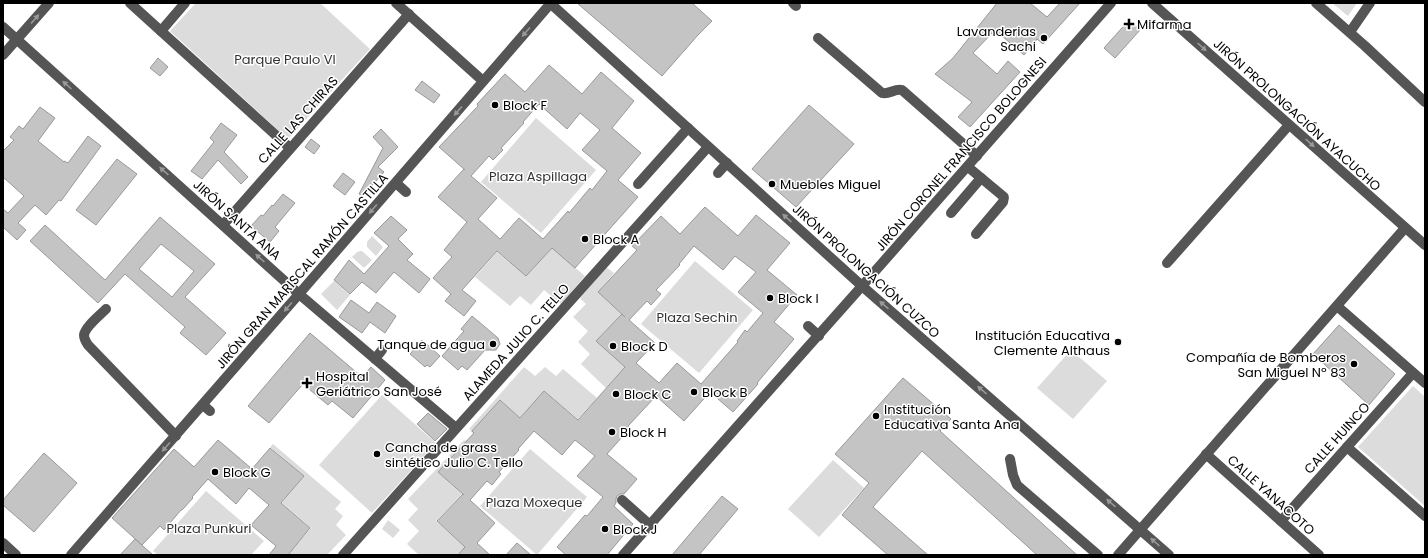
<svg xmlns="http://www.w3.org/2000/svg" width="1428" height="558" viewBox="0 0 1428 558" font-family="Poppins,sans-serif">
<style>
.green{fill:#dcdcdc}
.building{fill:#c4c4c4;stroke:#999;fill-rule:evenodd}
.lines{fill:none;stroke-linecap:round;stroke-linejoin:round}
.minor{stroke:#555;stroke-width:10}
.oneway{fill:#999}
.poi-dot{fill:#000;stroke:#fff;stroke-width:1.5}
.labels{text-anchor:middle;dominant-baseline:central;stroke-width:3;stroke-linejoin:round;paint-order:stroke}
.poi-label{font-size:13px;fill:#000;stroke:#fff;text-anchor:start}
.park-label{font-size:13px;fill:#333;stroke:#fff}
.street-label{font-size:13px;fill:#000;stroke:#fff}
</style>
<rect width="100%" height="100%" fill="#fff"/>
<g class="green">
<polygon points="196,3 320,3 370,49 288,139 170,31"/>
<polygon points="1332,3 1357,3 1348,16"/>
<polygon points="536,118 596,170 541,233 481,182"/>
<polygon points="372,236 383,247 376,256 367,247 367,242"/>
<polygon points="552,248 585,276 561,304 544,290 531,305 520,296 510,306 475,277 497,252 526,276"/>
<polygon points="361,251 362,251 372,260 364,268 352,257 357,252"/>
<polygon points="695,261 753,310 699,373 641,324"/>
<polygon points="606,267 614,273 598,292 622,314 596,341 625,367 606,388 581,364 590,354 578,342 588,331 573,317 586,304 580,298"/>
<polygon points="334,281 350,295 337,310 321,294"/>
<polygon points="1071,350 1107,381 1073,419 1037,388"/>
<polygon points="524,367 535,376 545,367 556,376 563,369 597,398 578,419 544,391 520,418 500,400 472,431 481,439 481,440 470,431 471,430 469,429"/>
<polygon points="1413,386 1425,397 1425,506 1358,447"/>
<polygon points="382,395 436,443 372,513 319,465"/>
<polygon points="464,440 465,441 466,440 470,443 466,442 438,472 462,494 436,521 465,547 458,555 419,555 407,544 419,531 408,520 418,509 408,499"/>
<polygon points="273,444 341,502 335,509 343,516 336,525 346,535 327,555 288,555 311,528 282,503 304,476 270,447"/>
<polygon points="530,449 587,497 537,555 480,506"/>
<polygon points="833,460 864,488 819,537 788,509"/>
<polygon points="206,491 264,541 251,555 158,555 153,551"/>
<polygon points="388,520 400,530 393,538 382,529"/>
</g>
<g class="building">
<polygon points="577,3 692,3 712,21 698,35 662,76"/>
<polygon points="997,3 1030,3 1047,17 1060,3 1080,3 1043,44 1037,39 1024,55 995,30 973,53 997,74 1008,61 1020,72 970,127 958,117 972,102 935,74 953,58"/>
<polygon points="1129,20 1140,30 1115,58 1104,48"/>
<polygon points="158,58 168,67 160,76 150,68"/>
<path d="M 549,65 L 582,94 L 601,72 L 634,101 L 612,128 L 641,153 L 618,180 L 638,197 L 575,268 L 552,248 L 526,276 L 497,251 L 462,290 L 476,301 L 464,316 L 445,301 L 451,294 L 433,278 L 452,257 L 444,250 L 467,222 L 438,197 L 464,169 L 465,170 L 439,147 L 478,106 L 477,104 L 505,74 L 525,92 ZM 539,104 L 567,129 L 580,113 L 600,130 L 582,150 L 607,171 L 592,190 L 590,188 L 569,213 L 568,211 L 543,239 L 519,218 L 500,239 L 478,219 L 497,198 L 471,176 L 489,156 L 493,160 L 503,150 L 501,148 L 524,123 L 523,122 Z"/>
<polygon points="422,81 440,95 434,103 415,90"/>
<polygon points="809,105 854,144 796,207 752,169"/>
<polygon points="40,107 55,118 38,141 64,162 64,161 68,163 88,136 101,146 61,201 59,200 46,215 35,205 18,223 26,230 17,240 3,227 3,209 8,213 24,196 3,177 3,151 14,140 10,137 19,126 23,129"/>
<polygon points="221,123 237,135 224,152 248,177 241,184 218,160 202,179 191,171 214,142 210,138"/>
<polygon points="381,129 398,147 378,167 384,172 363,196 359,194 383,148 373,137"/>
<polygon points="311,139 320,146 314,154 305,147"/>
<polygon points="117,159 137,174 96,225 76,210"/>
<polygon points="343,173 355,182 345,195 333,186"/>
<polygon points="283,194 295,203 275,227 279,231 270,242 251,226 261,215 263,216 272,205 273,206"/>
<path d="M 705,207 L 738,236 L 756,215 L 790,243 L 767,270 L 797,295 L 774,322 L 794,339 L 757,383 L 758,384 L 733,412 L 710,392 L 684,421 L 656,396 L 628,426 L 630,428 L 607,454 L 637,479 L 624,494 L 620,494 L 617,496 L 616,499 L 616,503 L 614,506 L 633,524 L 607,555 L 566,555 L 557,547 L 585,515 L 587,516 L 603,497 L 577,476 L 595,456 L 575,440 L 562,455 L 534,431 L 518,449 L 519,450 L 499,472 L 501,474 L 492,485 L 487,481 L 470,500 L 495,523 L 477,543 L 490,555 L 458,555 L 465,547 L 437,521 L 463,494 L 464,495 L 438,472 L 474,433 L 472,431 L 500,400 L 520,418 L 544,391 L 578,420 L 625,367 L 596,341 L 622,314 L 625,317 L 598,292 L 637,250 L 632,246 L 661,216 L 680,234 ZM 694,246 L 723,270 L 735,256 L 756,272 L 738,292 L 763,313 L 747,332 L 745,330 L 737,341 L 738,342 L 701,384 L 677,363 L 659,383 L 636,363 L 655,343 L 629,320 L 647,301 L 651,305 L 661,294 L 656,290 L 680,265 L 679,264 Z"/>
<polygon points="391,216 407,230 398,239 413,254 407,260 430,279 419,293 394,272 376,293 362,282 350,294 334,280 349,260 364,274 374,263 389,246 374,233"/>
<path d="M 160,217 L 215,264 L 185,297 L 226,333 L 206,355 L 180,333 L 185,327 L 125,274 L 98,303 L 30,241 L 45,225 L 105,280 ZM 161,244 L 194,271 L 172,297 L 139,269 Z"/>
<polygon points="351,300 369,313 377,302 396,316 385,333 370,322 362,333 339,317"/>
<polygon points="472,316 498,338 500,344 496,350 485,350 467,370 462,366 458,370 442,356 464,331 461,329"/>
<polygon points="1339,325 1395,374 1369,405 1313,354"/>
<polygon points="310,333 362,377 371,367 385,380 353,418 332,401 328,405 303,384 269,423 248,406"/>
<polygon points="422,340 440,356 430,367 427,365 425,367 410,354"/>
<polygon points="903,378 951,419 940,431 1077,555 1037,555 922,451 873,507 928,555 888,555 842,515 869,483 835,454"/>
<polygon points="428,413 447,429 435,441 417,424"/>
<polygon points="218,440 252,469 270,448 304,476 281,503 310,528 288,555 269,555 276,546 251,525 269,505 249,488 236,504 208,479 192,497 193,498 182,510 181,510 164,530 160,526 142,545 112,518 174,449 194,467"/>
<polygon points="44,453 77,483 34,532 3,505 3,500"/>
<polygon points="722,496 738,509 699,555 672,555"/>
<polygon points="135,539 153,555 120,555"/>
<polygon points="517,543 531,555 506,555"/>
</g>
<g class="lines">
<g class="minor">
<polyline points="130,3 290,148"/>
<polyline points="396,3 483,81"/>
<polyline points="550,3 862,286 1169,555"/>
<polyline points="793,3 796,6"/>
<polyline points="1152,3 1425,245"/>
<polyline points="1316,3 1365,46 1425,102"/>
<polyline points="3,27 299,294 456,428"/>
<polyline points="161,31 185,3"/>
<polyline points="1350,32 1370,3"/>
<path d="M 818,38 L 882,93 C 889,95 895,88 902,90 L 977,156"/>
<polyline points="3,55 49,3"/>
<polyline points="968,167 1004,197 1003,202 976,234"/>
<polyline points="718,173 727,163"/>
<polyline points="396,183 406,192"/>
<polyline points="638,184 688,128"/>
<polyline points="951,213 981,178"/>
<polyline points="223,225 409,14"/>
<polyline points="1167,263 1289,125"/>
<polyline points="1337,306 1425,383"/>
<path d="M 106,309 C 100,315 85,327 84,335 C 84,339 86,342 88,345 L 176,436"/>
<polyline points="808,326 819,336"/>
<polyline points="375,359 382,350"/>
<polyline points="203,405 210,411"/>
<polyline points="1347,447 1425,516"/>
<polyline points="1206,454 1319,555"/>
<polyline points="1010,459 1013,475 1017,485 1098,555"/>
<polyline points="622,500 650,525"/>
<polyline points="1281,521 1413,373"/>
<polyline points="3,543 16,555"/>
<polyline points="71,555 299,294 551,3"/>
<polyline points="343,555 708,147"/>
<polyline points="623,555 862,286 1111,3"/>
<polyline points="1118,555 1405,228"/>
</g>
</g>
<defs><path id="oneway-solid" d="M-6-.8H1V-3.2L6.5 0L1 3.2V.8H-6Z"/></defs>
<g class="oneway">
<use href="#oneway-solid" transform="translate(35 19) rotate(-49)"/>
<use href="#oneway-solid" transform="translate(526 32) rotate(131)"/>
<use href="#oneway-solid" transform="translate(1202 47) rotate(42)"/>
<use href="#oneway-solid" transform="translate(67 85) rotate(-138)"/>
<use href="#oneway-solid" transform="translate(458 111) rotate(131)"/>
<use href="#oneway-solid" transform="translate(1310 143) rotate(42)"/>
<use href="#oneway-solid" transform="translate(164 171) rotate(-138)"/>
<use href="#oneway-solid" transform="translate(373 209) rotate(131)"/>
<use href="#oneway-solid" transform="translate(787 218) rotate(-138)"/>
<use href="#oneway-solid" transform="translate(260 258) rotate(-138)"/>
<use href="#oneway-solid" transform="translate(884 305) rotate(-139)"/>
<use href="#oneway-solid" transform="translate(288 307) rotate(131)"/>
<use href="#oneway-solid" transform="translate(982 390) rotate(-139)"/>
<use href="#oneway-solid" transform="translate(166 447) rotate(131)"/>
<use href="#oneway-solid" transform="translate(1111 503) rotate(-139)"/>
<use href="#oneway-solid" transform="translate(1155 542) rotate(-138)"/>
</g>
<g class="poi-dot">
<path d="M1127 18h4v4h4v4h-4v4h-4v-4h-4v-4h4z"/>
<circle cx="1044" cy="38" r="4"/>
<circle cx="495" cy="105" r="4"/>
<circle cx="772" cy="184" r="4"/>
<circle cx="585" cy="239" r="4"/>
<circle cx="770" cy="298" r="4"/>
<circle cx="1118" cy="342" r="4"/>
<circle cx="493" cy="344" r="4"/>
<circle cx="613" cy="346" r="4"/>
<circle cx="1354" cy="364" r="4"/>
<path d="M305 377h4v4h4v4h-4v4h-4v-4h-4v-4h4z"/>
<circle cx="694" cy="392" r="4"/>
<circle cx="616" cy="394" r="4"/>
<circle cx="876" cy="416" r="4"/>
<circle cx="612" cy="432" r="4"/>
<circle cx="377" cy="454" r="4"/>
<circle cx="215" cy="472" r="4"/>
<circle cx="605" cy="529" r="4"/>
</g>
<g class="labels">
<g class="poi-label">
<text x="1137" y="24">Mifarma</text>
<text x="1036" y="31" text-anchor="end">Lavanderias<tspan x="1036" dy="15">Sachi</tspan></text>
<text x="503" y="105">Block F</text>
<text x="780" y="184">Muebles Miguel</text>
<text x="593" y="239">Block A</text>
<text x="778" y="298">Block I</text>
<text x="1110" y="335" text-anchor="end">Institución Educativa<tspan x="1110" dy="15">Clemente Althaus</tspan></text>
<text x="485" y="344" text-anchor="end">Tanque de agua</text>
<text x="621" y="346">Block D</text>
<text x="1346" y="357" text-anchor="end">Compañía de Bomberos<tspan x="1346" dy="15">San Miguel Nº 83</tspan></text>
<text x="316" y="376">Hospital<tspan x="316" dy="15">Geriátrico San José</tspan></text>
<text x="702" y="392">Block B</text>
<text x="624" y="394">Block C</text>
<text x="884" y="409">Institución<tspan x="884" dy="15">Educativa Santa Ana</tspan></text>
<text x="620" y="432">Block H</text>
<text x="385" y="447">Cancha de grass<tspan x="385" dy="15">sintético Julio C. Tello</tspan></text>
<text x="223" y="472">Block G</text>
<text x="613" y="529">Block J</text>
</g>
<g class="park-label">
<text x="285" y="59">Parque Paulo Vl</text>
<text x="538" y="176">Plaza Aspillaga</text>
<text x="697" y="317">Plaza Sechin</text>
<text x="534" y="502">Plaza Moxeque</text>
<text x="209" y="528">Plaza Punkuri</text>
</g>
<g class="street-label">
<text transform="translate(1297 115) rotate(42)">JIRÓN PROLONGACIÓN AYACUCHO</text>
<text transform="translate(298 120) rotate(-48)">CALLE LAS CHIRAS</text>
<text transform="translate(961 154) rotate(-49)">JIRÓN CORONEL FRANCISCO BOLOGNESI</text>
<text transform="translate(237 220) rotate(42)">JIRÓN SANTA ANA</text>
<text transform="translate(302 271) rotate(-49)">JIRÓN GRAN MARISCAL RAMÓN CASTILLA</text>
<text transform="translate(866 271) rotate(42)">JIRÓN PROLONGACIÓN CUZCO</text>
<text transform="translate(516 342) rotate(-48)">ALAMEDA JULIO C. TELLO</text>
<text transform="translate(1337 438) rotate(-48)">CALLE HUINCO</text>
<text transform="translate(1271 495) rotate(42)">CALLE YANACOTO</text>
</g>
</g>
<rect width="1428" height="558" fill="none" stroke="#000000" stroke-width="8"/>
</svg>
